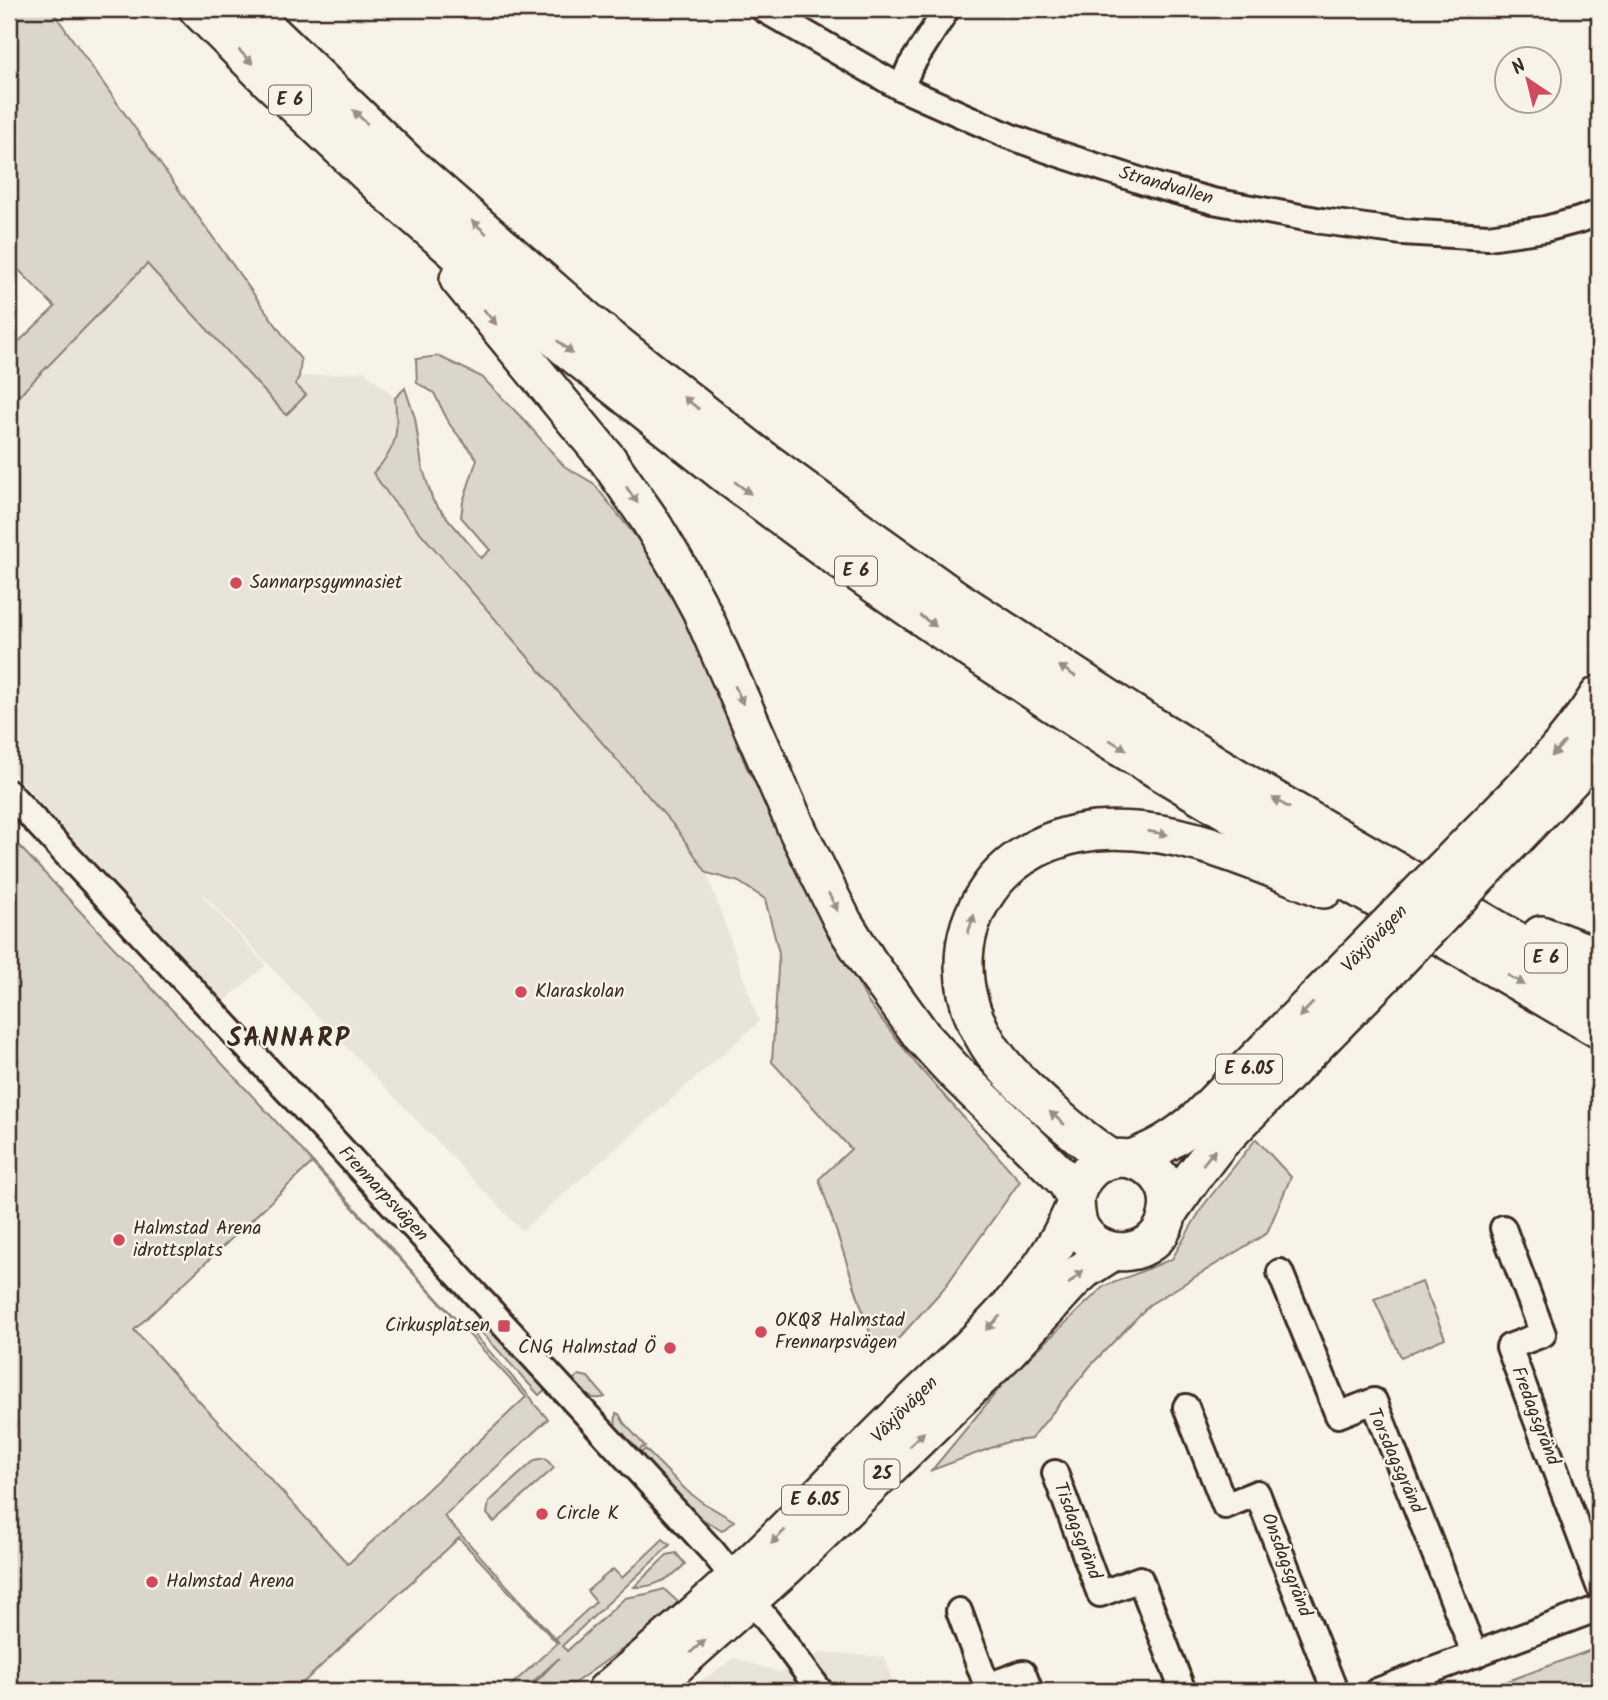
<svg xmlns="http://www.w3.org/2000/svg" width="1608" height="1700" viewBox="0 0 1608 1700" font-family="Kalam,sans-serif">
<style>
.built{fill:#e9e4d9}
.green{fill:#dbd6cb;stroke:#8b8074;stroke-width:2;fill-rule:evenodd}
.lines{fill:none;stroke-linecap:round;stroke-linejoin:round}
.minor-casing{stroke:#3b2a1e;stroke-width:30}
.highway-casing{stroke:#3b2a1e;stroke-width:42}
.minor{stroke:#f7f3e8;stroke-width:24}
.highway{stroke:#f7f3e8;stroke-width:37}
.highway-bridge-casing{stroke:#3b2a1e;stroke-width:42;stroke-linecap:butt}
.highway-bridge{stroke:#f7f3e8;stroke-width:37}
.oneway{fill:#998e83}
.poi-dot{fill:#d1495b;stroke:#f7f3e8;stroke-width:2.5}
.labels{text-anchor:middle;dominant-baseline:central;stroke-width:5;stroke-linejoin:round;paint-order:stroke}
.shield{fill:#f7f3e8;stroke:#73665b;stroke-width:2}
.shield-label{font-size:18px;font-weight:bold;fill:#3b2a1e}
.street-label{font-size:19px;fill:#3b2a1e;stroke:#f7f3e8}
.poi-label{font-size:19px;fill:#3b2a1e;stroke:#f7f3e8;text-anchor:start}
.district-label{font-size:26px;font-weight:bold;letter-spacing:2px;fill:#3b2a1e;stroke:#f7f3e8}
</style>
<rect width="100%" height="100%" fill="#f7f3e8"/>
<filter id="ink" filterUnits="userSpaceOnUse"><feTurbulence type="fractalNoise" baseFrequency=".0143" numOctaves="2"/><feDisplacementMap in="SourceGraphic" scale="14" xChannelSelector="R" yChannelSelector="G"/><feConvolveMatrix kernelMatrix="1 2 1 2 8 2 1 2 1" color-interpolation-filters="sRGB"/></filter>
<g filter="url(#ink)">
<g class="built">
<polygon points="147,264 286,414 299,377 365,371 395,398 398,429 388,458 374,474 393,501 676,828 707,873 759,1022 522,1231 265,961 204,895 203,897 266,965 222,1004 9,768 9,406"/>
<polygon points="824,1652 885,1657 895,1691 686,1691 734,1658 779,1672"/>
</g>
<g class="green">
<polygon points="9,9 51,9 156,158 301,360 299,377 295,384 306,395 286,415 147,264 9,406 9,351 55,307 9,260"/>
<path d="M 438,356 L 482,377 L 524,420 L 564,466 L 593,483 L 643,546 L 693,634 L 746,766 L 783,833 L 822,914 L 868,1002 L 918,1066 L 1020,1181 L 945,1287 L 898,1339 L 874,1345 L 819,1179 L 851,1149 L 772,1062 L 779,953 L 765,899 L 739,882 L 707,873 L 676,828 L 393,501 L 373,473 C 399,447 398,433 395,398 L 405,388 L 415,418 L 422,466 L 433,501 L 481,558 L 490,550 L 461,517 L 463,502 L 477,459 L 450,425 L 434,393 L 417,383 L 416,359 Z"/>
<path d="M 9,835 L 270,1115 L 462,1326 L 465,1324 L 532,1399 L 535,1405 L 547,1418 L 548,1419 L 444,1516 L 559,1643 L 556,1638 L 596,1602 L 587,1591 L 613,1569 L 622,1578 L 663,1539 L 670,1545 L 562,1646 L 567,1651 L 625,1598 L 647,1594 L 664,1589 L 678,1602 L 644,1634 L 573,1684 L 567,1683 L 557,1691 L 534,1691 L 529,1689 L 559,1658 L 523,1691 L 505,1691 L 557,1643 L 459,1538 L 294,1691 L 9,1691 ZM 312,1163 L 526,1397 L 348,1564 L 134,1330 Z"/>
<polygon points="1256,1139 1291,1177 1267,1233 1149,1305 1091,1365 1031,1439 1007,1442 932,1470 1008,1378 1103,1287 1172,1259 1203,1206"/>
<polygon points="1422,1282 1445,1338 1401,1357 1374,1299"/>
<polygon points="473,1320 477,1320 487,1324 547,1388 539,1395 473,1323"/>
<path d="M 579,1375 L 588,1377 L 605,1397 C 590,1402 581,1392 570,1382 Z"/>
<polygon points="616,1413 619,1414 624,1423 645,1446 635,1452 615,1431"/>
<polygon points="645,1449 687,1491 702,1502 734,1521 722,1531 693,1513 650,1469 652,1466 641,1453"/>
<polygon points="545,1458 554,1468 494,1522 487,1514 489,1502 535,1460"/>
<path d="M 676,1553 L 685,1564 C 672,1578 653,1588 634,1587 L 667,1555 Z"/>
<polygon points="1599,1647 1599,1691 1481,1691"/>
</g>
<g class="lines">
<defs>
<g id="minor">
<polyline points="763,9 901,88 1009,136 1056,153 1157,186 1213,201 1322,221 1402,232 1488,237 1545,229 1579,220 1599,213"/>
<polyline points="901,88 910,67 947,9"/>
<polyline points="9,793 326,1132 713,1552 775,1630 820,1691"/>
<polyline points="1503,1228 1543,1334 1509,1347 1599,1586"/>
<polyline points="1280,1272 1338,1415 1374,1401 1475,1655"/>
<polyline points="1186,1407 1225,1506 1257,1493 1335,1691"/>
<polyline points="1055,1473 1100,1594 1140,1579 1183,1691"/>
<polyline points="959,1611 987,1686 1023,1673 1030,1691"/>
<polyline points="1377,1691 1599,1608"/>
</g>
<g id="highway">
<polyline points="198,9 267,78 384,189 569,350 734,481 843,562 934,625 1110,741 1237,817 1599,1029"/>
<polyline points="247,9 409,165 591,324 754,453 863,533 954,598 1131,713 1257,790 1599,989"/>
<path d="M 459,279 L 608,460 L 649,519 L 679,569 L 701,610 L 798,831 L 843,922 L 868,962 L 922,1036 L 955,1072 L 1066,1181 C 1069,1187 1074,1193 1075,1200 C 1076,1211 1075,1221 1082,1231 C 1103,1263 1155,1257 1166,1220 C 1185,1160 1094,1129 1075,1197"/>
<path d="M 1472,840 C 1517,794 1565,749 1599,695"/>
<polyline points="1497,857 1599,750"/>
<polyline points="1541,935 1599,957"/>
<path d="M 1112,1159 C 1089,1145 1069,1128 1049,1110 C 1027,1090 1004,1070 988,1044 C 958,996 954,938 988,890 C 1012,855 1054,835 1096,831 C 1176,824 1251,860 1324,889"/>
<path d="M 1131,1159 C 1158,1149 1176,1138 1198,1119 L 1353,961"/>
<polyline points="1168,1212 1195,1174 1219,1143 1383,976"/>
<path d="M 606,1691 C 661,1644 717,1597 769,1546 C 812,1504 853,1460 896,1418 C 947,1367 1011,1316 1049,1255 C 1059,1240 1067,1224 1074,1208"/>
<polyline points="647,1691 787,1566 1003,1356 1072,1281 1084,1270 1112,1252"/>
</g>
</defs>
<use href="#minor" class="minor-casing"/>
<use href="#highway" class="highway-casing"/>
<use href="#minor" class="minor"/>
<use href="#highway" class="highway"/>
<defs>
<g id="highway-bridge">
<polyline points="1353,961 1472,840"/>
<polyline points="1383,976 1497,857"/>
</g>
</defs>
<use href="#highway-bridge" class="highway-bridge-casing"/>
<use href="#highway-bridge" class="highway-bridge"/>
</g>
<defs><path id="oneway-solid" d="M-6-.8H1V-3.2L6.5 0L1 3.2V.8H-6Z" transform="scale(1.75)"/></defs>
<g class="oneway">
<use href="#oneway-solid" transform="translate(246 57) rotate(45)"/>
<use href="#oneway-solid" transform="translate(360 117) rotate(-136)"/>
<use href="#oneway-solid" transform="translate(479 227) rotate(-138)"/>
<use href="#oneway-solid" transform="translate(490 317) rotate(50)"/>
<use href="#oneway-solid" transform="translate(565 347) rotate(40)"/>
<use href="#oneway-solid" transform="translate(691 403) rotate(-142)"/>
<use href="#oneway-solid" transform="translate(743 488) rotate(37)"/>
<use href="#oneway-solid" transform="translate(632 495) rotate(55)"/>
<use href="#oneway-solid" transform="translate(928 621) rotate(34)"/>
<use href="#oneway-solid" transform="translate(1067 671) rotate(-147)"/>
<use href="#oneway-solid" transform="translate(739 695) rotate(66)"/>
<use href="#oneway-solid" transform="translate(1118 745) rotate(31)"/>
<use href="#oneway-solid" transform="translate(1558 749) rotate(132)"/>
<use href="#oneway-solid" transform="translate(1281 803) rotate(-150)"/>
<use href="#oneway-solid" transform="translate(1158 833) rotate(10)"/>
<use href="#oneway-solid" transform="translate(833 902) rotate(63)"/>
<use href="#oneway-solid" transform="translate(971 924) rotate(-71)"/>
<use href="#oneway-solid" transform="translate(1516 980) rotate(31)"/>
<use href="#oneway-solid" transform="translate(1306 1010) rotate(134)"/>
<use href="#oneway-solid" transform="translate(1057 1118) rotate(-139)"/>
<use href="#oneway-solid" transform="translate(1209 1157) rotate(-51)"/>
<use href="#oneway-solid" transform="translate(1076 1277) rotate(-43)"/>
<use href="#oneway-solid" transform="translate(993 1323) rotate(135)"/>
<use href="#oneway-solid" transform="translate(917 1439) rotate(-44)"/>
<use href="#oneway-solid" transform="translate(778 1537) rotate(135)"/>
<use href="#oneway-solid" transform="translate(698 1646) rotate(-42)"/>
</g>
</g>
<g class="poi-dot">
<circle cx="236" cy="583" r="7"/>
<circle cx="521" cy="992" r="7"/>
<circle cx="119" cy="1240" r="7"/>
<rect x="497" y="1319" width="14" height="14" rx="3.5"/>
<circle cx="761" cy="1332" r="7"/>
<circle cx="670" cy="1348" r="7"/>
<circle cx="542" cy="1514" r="7"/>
<circle cx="152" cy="1582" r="7"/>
</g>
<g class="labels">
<g class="shield">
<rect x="269" y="85.5" width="42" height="29" rx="5"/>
<rect x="835" y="556.5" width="42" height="29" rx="5"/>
<rect x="1525" y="943.5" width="42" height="29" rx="5"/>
<rect x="1216" y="1054.5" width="66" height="29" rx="5"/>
<rect x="864.5" y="1459.5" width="35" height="29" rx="5"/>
<rect x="782" y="1485.5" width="66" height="29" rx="5"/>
</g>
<g class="shield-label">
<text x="290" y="100">E 6</text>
<text x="856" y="571">E 6</text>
<text x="1546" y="958">E 6</text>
<text x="1249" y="1069">E 6.05</text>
<text x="882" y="1474">25</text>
<text x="815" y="1500">E 6.05</text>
</g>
<g class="street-label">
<text transform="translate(1166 186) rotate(16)">Strandvallen</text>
<text transform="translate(1375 939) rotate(-46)">Växjövägen</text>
<text transform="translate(383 1194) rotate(47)">Frennarpsvägen</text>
<text transform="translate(905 1410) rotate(-45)">Växjövägen</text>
<text transform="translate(1535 1416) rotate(69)">Fredagsgränd</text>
<text transform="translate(1395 1461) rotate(66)">Torsdagsgränd</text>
<text transform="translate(1077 1531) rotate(69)">Tisdagsgränd</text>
<text transform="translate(1286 1565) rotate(69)">Onsdagsgränd</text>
</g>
<g class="poi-label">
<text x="250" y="583">Sannarpsgymnasiet</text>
<text x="535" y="992">Klaraskolan</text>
<text x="133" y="1229">Halmstad Arena<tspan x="133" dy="22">idrottsplats</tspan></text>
<text x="775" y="1321">OKQ8 Halmstad<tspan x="775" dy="22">Frennarpsvägen</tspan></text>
<text x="490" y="1326" text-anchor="end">Cirkusplatsen</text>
<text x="656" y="1348" text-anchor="end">CNG Halmstad Ö</text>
<text x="556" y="1514">Circle K</text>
<text x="166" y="1582">Halmstad Arena</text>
</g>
<g class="district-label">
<text x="289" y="1039">SANNARP</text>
</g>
</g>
<rect width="1608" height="1700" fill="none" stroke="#f7f3e8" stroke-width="35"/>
<rect x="18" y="18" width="1573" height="1665" fill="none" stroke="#3b2a1e" stroke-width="2.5" filter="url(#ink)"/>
<g transform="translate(1528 80) rotate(325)"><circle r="33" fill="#f7f3e8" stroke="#aca397" stroke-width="2"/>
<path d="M0-5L12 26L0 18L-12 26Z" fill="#d1495b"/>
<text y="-10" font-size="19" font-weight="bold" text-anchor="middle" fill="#3b2a1e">N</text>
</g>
</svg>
